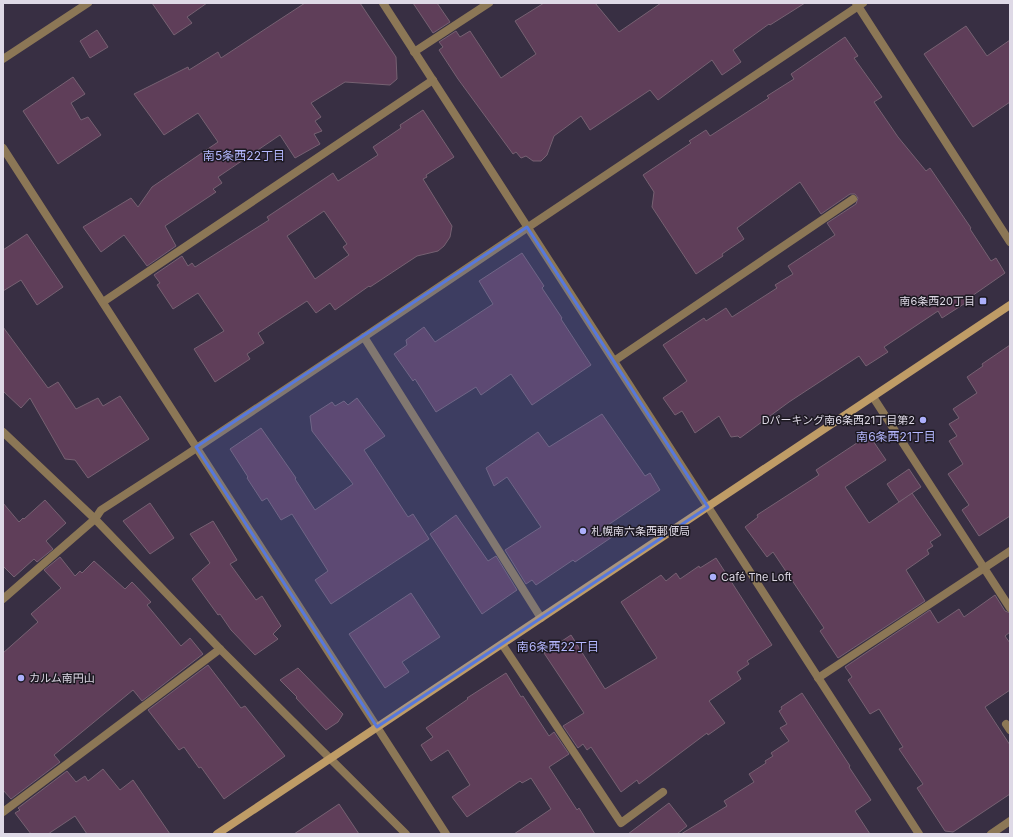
<svg xmlns="http://www.w3.org/2000/svg" width="1013" height="837" viewBox="0 0 1013 837" font-family="Inter,'Noto Sans JP',sans-serif">
<style>
.building{fill:#5f3e59;stroke:#766172;fill-rule:evenodd}
.lines{fill:none;stroke-linecap:round;stroke-linejoin:round}
.lane{stroke:#8c7756;stroke-width:8}
.street{stroke:#8c7756;stroke-width:8}
.secondary{stroke:#bf9c66;stroke-width:8}
.marked{fill:#5778dc;fill-opacity:0.2;stroke:#5778dc;stroke-width:3;stroke-linejoin:round}
.poi-dot{fill:#acaffb;stroke:#1d1922;stroke-width:1.5}
.labels{text-anchor:middle;dominant-baseline:central;stroke-width:3;stroke-linejoin:round;paint-order:stroke}
.poi-label{font-size:11px;fill:#ded9e6;stroke:#1d1922;text-anchor:start}
.neighbourhood-label{font-size:12px;fill:#b4b7fe;stroke:#1d1922}
</style>
<rect width="100%" height="100%" fill="#382f43"/>
<g class="building">
<polygon points="152,3 207,3 187,17 192,23 174,35"/>
<polygon points="305,3 360,3 396,57 397,79 390,85 345,82 311,103 321,117 315,121 322,131 314,134 320,144 295,158 280,135 218,177 222,183 213,189 216,192 165,226 176,246 147,266 124,235 101,252 83,227 131,198 138,207 152,187 218,142 198,113 164,135 134,94 188,67 189,70 218,52 221,58"/>
<polygon points="413,3 437,3 450,22 433,33"/>
<polygon points="544,3 595,3 619,32 661,3 805,3 770,25 769,24 733,50 741,62 722,75 712,60 658,100 650,90 590,130 581,116 554,136 547,155 541,161 533,161 526,156 521,158 516,152 513,154 458,79 439,50 443,47 439,42 456,31 460,37 470,31 501,78 536,54 515,21"/>
<polygon points="966,26 987,56 1010,40 1010,102 973,127 924,54"/>
<polygon points="97,30 108,47 90,58 80,41"/>
<polygon points="845,37 858,56 854,58 882,97 874,102 898,137 926,171 930,168 971,228 970,229 991,261 996,258 1005,273 969,298 970,300 942,318 938,311 884,347 888,352 866,366 859,356 789,402 740,438 738,436 731,437 719,416 695,433 682,411 675,415 663,398 687,381 663,345 704,318 706,321 726,308 732,317 777,288 775,285 793,274 788,266 835,235 827,223 856,204 858,198 855,194 850,194 821,214 800,182 737,228 744,239 722,254 723,256 696,274 652,207 654,192 643,175 691,143 689,141 706,130 710,136 769,98 767,96 794,79 791,74"/>
<polygon points="73,77 85,94 71,103 81,120 88,117 101,135 58,164 23,111"/>
<path d="M 423,110 L 454,157 L 426,175 L 427,177 L 423,179 L 452,226 L 450,237 L 444,246 L 438,251 L 417,256 L 370,287 L 369,286 L 335,310 L 330,303 L 316,313 L 307,301 L 258,333 L 264,343 L 247,354 L 250,359 L 215,382 L 194,349 L 224,331 L 198,293 L 173,309 L 157,285 L 160,283 L 154,275 L 182,256 L 188,266 L 192,263 L 195,267 L 269,220 L 267,217 L 333,173 L 338,181 L 378,155 L 373,147 L 401,128 L 400,125 ZM 324,211 L 347,244 L 343,247 L 349,255 L 315,279 L 287,236 Z"/>
<polygon points="27,234 63,287 37,305 21,280 3,291 3,250"/>
<polygon points="522,253 544,286 542,288 562,318 561,319 591,365 532,405 511,374 481,395 476,387 436,412 415,379 413,381 394,354 407,345 406,340 424,327 435,342 493,304 479,281"/>
<polygon points="3,327 48,388 58,382 76,409 98,398 103,406 120,396 149,439 88,478 75,460 65,459 30,398 21,408 3,391"/>
<polygon points="1010,345 1010,516 979,536 962,510 969,505 948,474 963,464 949,441 957,436 949,424 959,418 953,409 977,393 967,377 983,366 982,364"/>
<polygon points="357,398 385,436 364,450 408,517 413,514 429,539 331,604 315,580 328,571 292,514 281,520 267,498 262,501 247,478 248,477 230,449 261,428 296,478 295,479 315,510 353,484 312,431 310,416 332,402 335,406 344,401 348,405"/>
<polygon points="602,414 645,476 650,473 660,490 605,527 612,537 575,562 573,560 536,585 532,580 526,584 505,550 541,527 507,477 494,486 486,468 538,432 549,447"/>
<polygon points="869,435 886,460 845,487 869,523 912,493 941,535 930,542 933,546 927,550 929,554 906,570 925,601 838,658 820,631 824,628 773,552 767,557 745,527 758,517 757,515 819,475 816,470"/>
<polygon points="909,469 921,487 899,502 887,484"/>
<polygon points="45,500 66,523 46,541 53,549 37,562 34,559 14,577 3,566 3,503 19,522 23,518 24,519"/>
<polygon points="150,503 174,538 150,554 123,521"/>
<polygon points="456,515 488,561 496,556 517,590 482,614 430,534"/>
<polygon points="213,521 237,560 230,564 256,600 262,596 281,626 273,634 278,639 255,655 231,630 220,614 218,615 192,579 210,563 190,534"/>
<polygon points="60,557 75,576 80,571 82,573 94,561 125,589 132,582 151,602 147,605 181,646 190,638 203,654 142,701 133,690 54,755 60,762 11,799 3,790 3,653 38,622 31,614 61,588 44,570"/>
<polygon points="716,558 772,645 747,661 749,664 737,672 741,679 709,701 725,723 708,735 707,733 639,784 637,780 621,792 591,747 587,750 583,744 578,748 563,726 584,713 544,653 571,635 605,689 657,658 621,602 661,575 666,581 676,573 680,579 699,566 700,568"/>
<polygon points="411,593 440,637 402,662 409,672 385,688 349,634"/>
<polygon points="995,595 1005,611 1010,613 1010,632 1005,636 1010,643 1010,690 985,707 1010,745 1010,794 953,832 945,831 917,788 923,784 899,749 903,747 879,709 870,714 848,680 852,677 845,667 930,610 938,623 959,609 964,617"/>
<polygon points="208,665 241,708 245,706 285,756 224,799 201,767 199,768 184,747 179,750 148,710"/>
<polygon points="298,668 343,714 338,722 326,730 296,698 297,697 280,680"/>
<polygon points="506,673 521,697 523,696 549,736 554,732 569,754 549,767 577,810 579,808 595,834 514,834 551,809 531,778 522,783 520,781 467,817 452,797 470,785 448,750 431,761 421,745 433,737 426,728 468,699 467,698"/>
<polygon points="802,693 850,766 849,767 871,800 855,811 870,834 681,834 727,806 724,801 754,782 749,774 766,763 765,761 773,756 771,753 789,741 780,728 787,724 779,711 782,709 781,707"/>
<polygon points="103,769 120,790 133,780 170,834 87,834 75,816 48,834 31,834 15,813 20,810 18,808 67,771 76,782 85,776 88,781"/>
<polygon points="669,803 687,826 677,834 628,834"/>
<polygon points="339,804 359,834 294,834"/>
</g>
<g class="lines">
<polyline class="lane" points="1006,724 1010,730"/>
<g class="street">
<polyline points="383,3 919,834"/>
<polyline points="856,3 1010,242"/>
<polyline points="414,52 489,3"/>
<polyline points="3,59 88,3"/>
<polyline points="3,148 446,834"/>
<polyline points="103,302 433,80"/>
<polyline points="364,337 541,618"/>
<polyline points="614,361 853,199"/>
<polyline points="873,397 1010,608"/>
<polyline points="3,432 95,519 220,649 406,834"/>
<polyline points="3,599 95,519 101,510 183,457 364,337 863,3"/>
<polyline points="502,644 621,823 663,792"/>
<polyline points="818,678 1010,551"/>
<polyline points="3,812 220,649"/>
<polyline points="991,834 1010,821"/>
</g>
<polyline class="secondary" points="217,834 1010,305"/>
</g>
<path class="marked" d="M 527,227 L 708,507 L 377,727 L 196,447 Z"/>
<g class="poi-dot">
<rect x="979" y="297" width="8" height="8" rx="2"/>
<circle cx="923" cy="420" r="4"/>
<circle cx="583" cy="531" r="4"/>
<circle cx="713" cy="577" r="4"/>
<circle cx="21" cy="678" r="4"/>
</g>
<g class="labels">
<g class="poi-label">
<text x="975" y="301" text-anchor="end">南6条西20丁目</text>
<text x="915" y="420" text-anchor="end">Dパーキング南6条西21丁目第2</text>
<text x="591" y="531">札幌南六条西郵便局</text>
<text x="721" y="577">Café The Loft</text>
<text x="29" y="678">カルム南円山</text>
</g>
<g class="neighbourhood-label">
<text x="244" y="155">南5条西22丁目</text>
<text x="896" y="436">南6条西21丁目</text>
<text x="558" y="646">南6条西22丁目</text>
</g>
</g>
<rect width="1013" height="837" fill="none" stroke="#ded9e6" stroke-width="8"/>
</svg>
